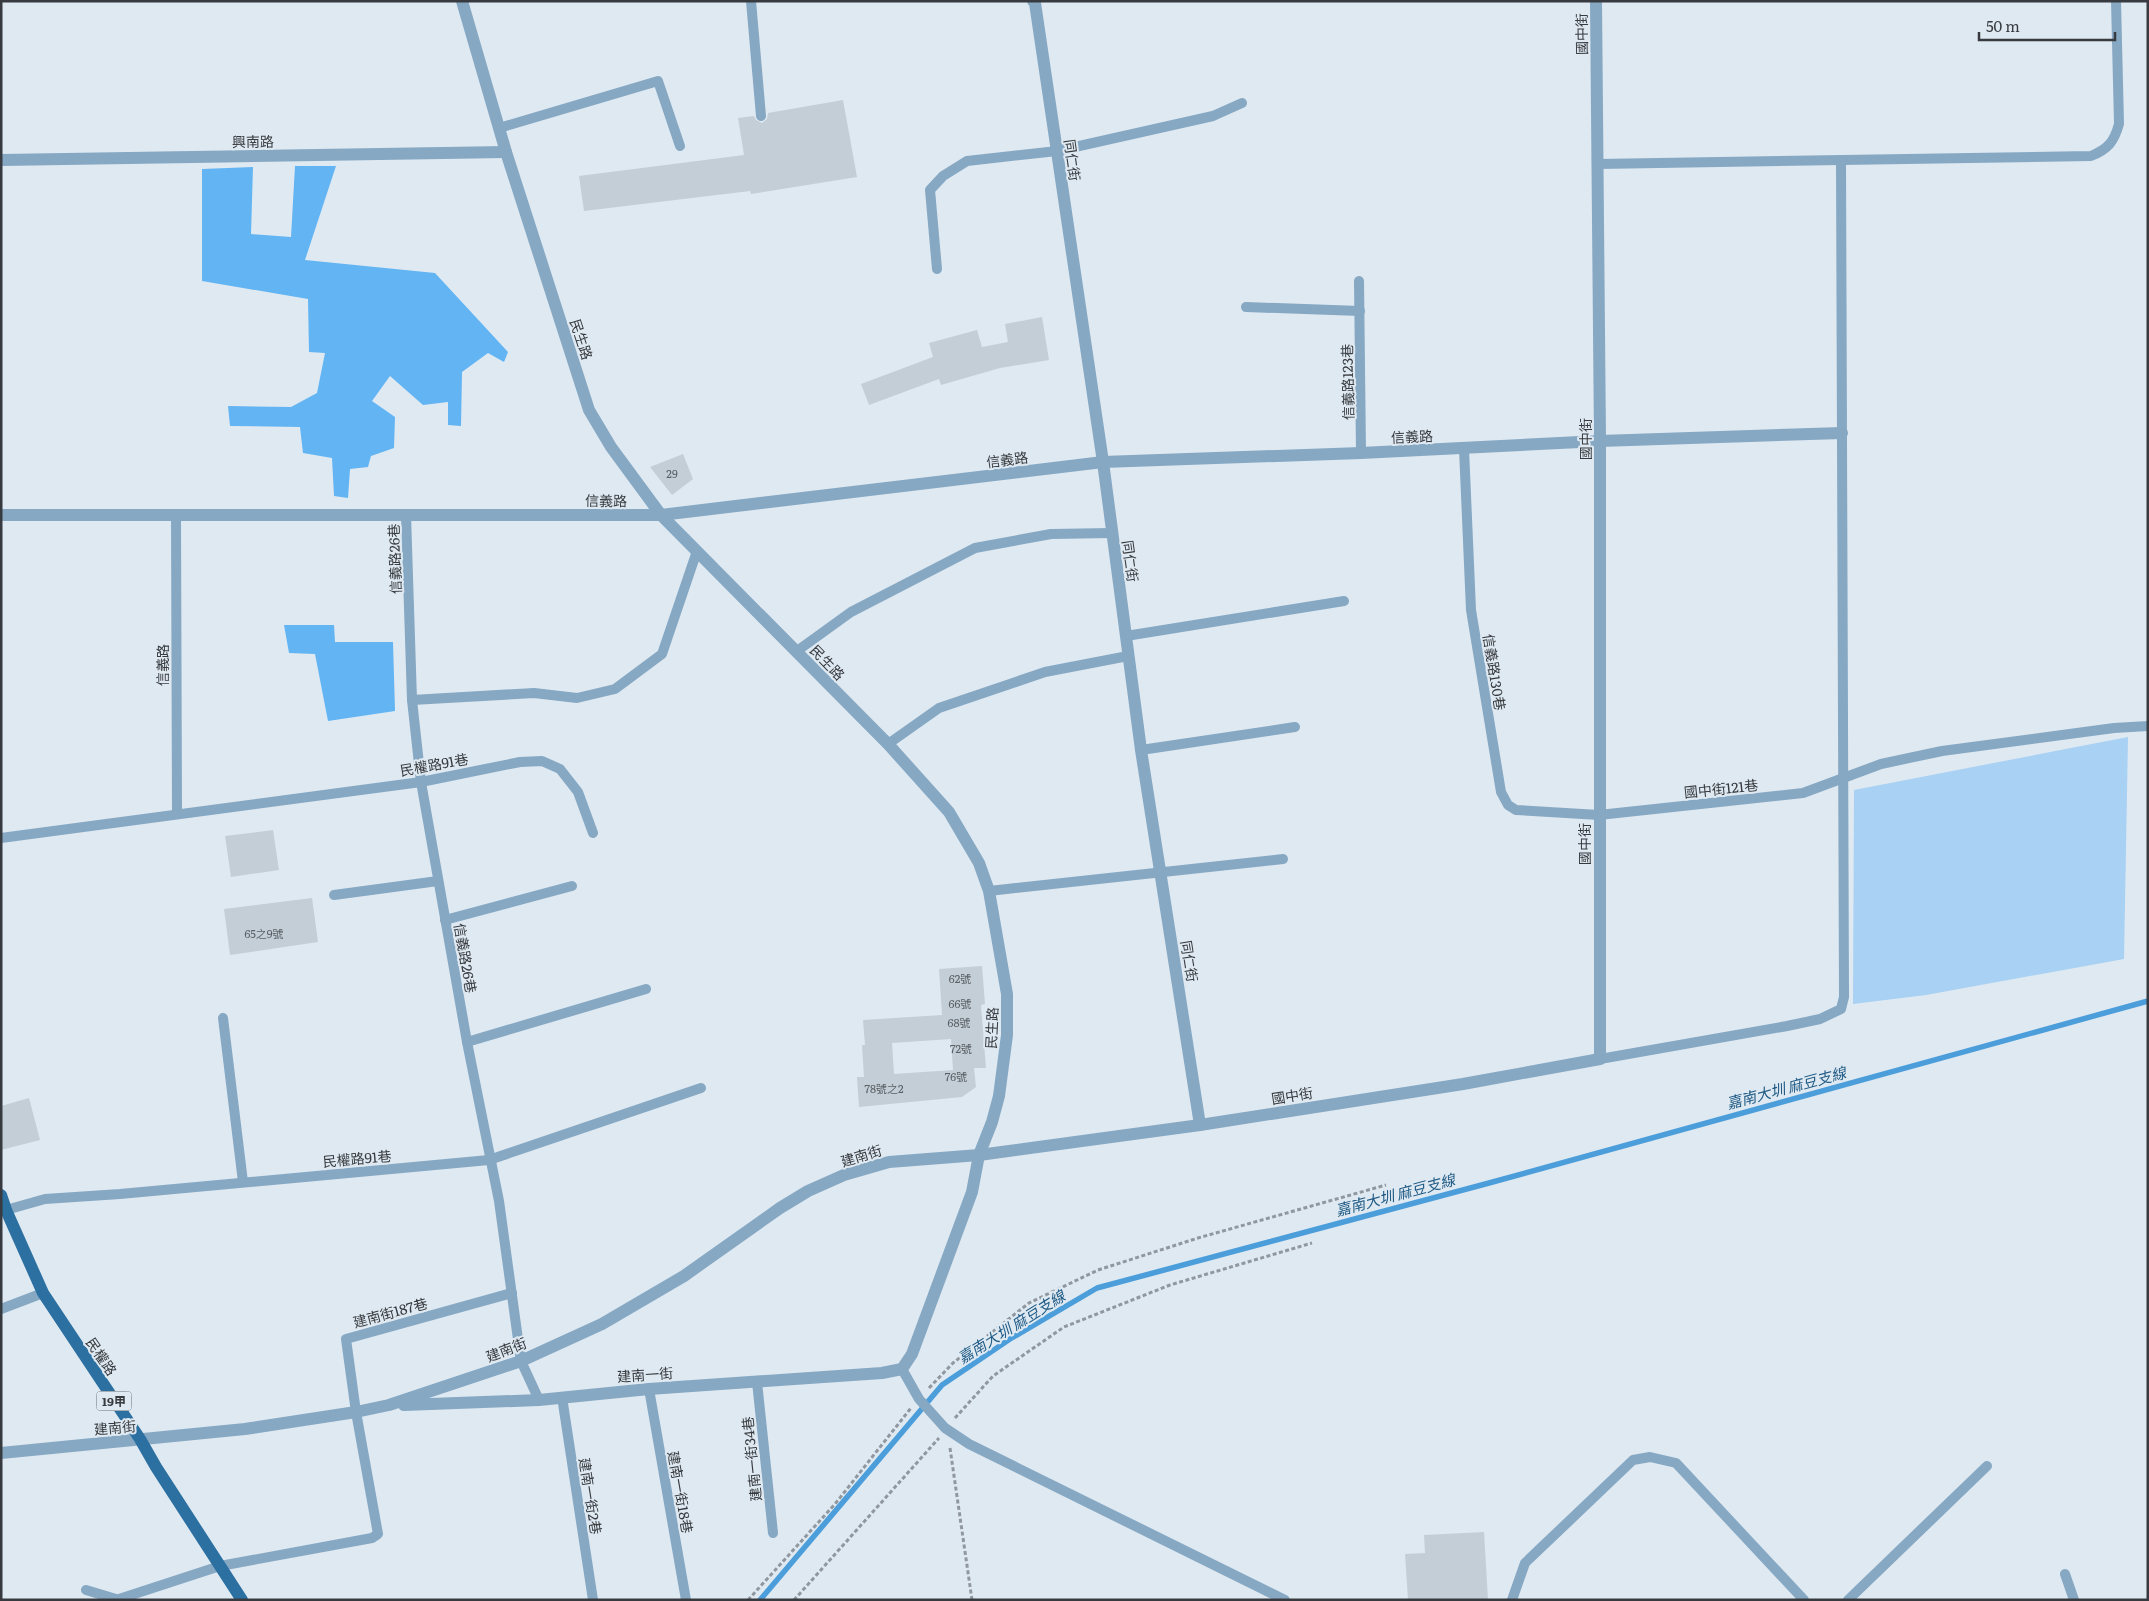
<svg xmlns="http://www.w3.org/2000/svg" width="2149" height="1601" viewBox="0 0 2149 1601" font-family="Literata,'Noto Sans TC',serif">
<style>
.green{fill:#a8d1f3}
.forest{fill:#62b4f3}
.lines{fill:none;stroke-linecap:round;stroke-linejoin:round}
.stream{stroke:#4c9edb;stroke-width:5.5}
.building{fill:#c4ced6;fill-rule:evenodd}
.path{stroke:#90979e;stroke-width:3;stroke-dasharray:4 2.5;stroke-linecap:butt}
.lane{stroke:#86a8c3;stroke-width:10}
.street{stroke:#86a8c3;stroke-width:12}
.primary{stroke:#2c70a1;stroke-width:12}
.labels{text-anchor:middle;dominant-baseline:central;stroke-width:4;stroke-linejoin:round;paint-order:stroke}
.number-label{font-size:11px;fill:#5a6065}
.shield{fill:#dfe9f2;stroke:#696f75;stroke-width:1}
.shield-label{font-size:12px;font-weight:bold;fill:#373b3f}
.street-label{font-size:14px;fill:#373b3f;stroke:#dfe9f2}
.water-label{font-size:15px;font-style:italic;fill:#205b85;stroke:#dfe9f2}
</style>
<rect width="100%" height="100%" fill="#dfe9f2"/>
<polygon class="green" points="2128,737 2124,959 1926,995 1853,1004 1854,790"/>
<g class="forest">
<polygon points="295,166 336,166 305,260 435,273 508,352 504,362 488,353 462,372 461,426 448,425 448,402 423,405 390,376 372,401 395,417 394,448 371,456 368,467 350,469 348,498 334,496 332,458 303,453 300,427 230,426 228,406 291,407 317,393 325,353 309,352 308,299 202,281 202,169 253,167 251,234 291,237"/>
<polygon points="284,625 334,625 335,642 393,642 395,711 328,721 315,654 289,653"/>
</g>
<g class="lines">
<polyline class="stream" points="760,1600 942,1385 1010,1339 1097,1288 1489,1183 2148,1001"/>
</g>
<g class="building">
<polygon points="843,100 857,177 751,194 750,191 584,211 579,176 744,155 738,118 754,116 756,120 762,123 767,119 768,113"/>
<polygon points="1042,317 1049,360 1000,368 941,385 939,379 869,405 861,384 933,357 929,343 977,330 982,347 1008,342 1005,324"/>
<polygon points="683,454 693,479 672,495 650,467"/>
<polygon points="273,830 279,870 231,877 225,836"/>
<polygon points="312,898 318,942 230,955 224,909"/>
<path d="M 982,966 L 985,1004 L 981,1005 L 986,1068 L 974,1068 L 976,1087 L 962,1097 L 859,1107 L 857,1077 L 864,1077 L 862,1045 L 865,1045 L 863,1020 L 942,1015 L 939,969 ZM 951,1039 L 953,1070 L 894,1074 L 892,1043 Z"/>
<polygon points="29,1098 40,1140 1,1150 1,1106"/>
<polygon points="1484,1532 1488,1600 1408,1600 1405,1554 1425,1553 1424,1535"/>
</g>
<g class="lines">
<g class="path">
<polyline points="929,1388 953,1363 1029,1303 1098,1270 1198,1238 1386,1185"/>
<polyline points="955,1418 993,1376 1064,1327 1170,1285 1312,1243"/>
<polyline points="950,1448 972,1600"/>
<polyline points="748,1600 835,1504 911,1408"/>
<polyline points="794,1600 939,1438"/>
</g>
<g class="lane">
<polyline points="751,1 761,116"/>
<polyline points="499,128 658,81 680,146"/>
<path d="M 1598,164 L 2091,156 C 2108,149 2114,142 2119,124 L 2116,1"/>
<polyline points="937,269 930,190 943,176 967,161 1057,151 1213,116 1242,103"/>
<polyline points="1359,281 1361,453"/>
<polyline points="1246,307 1360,311"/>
<polyline points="1464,449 1471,610 1501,792 1508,805 1516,810 1599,815 1803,793 1881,764 1942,751 2114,728 2148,726"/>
<polyline points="406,515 412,700 421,782 467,1042 499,1201 521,1361 539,1400"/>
<polyline points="176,516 177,813"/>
<polyline points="1126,636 1344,601"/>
<polyline points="797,651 851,612 975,548 1051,534 1112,533"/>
<polyline points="412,700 534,693 577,698 615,689 662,654 697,551"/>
<polyline points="888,744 939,708 1045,672 1128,656"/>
<polyline points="1141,750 1295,727"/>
<polyline points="1,838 421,782 520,762 542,761 560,769 578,792 593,833"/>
<polyline points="989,891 1283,859"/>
<polyline points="334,895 438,881"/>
<polyline points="445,920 572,886"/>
<polyline points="223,1018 243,1182"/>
<polyline points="467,1042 646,989"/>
<polyline points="1600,1059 1787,1026 1820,1019 1841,1009 1844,997 1841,160"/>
<polyline points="6,1210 45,1199 120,1194 489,1160 701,1088"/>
<polyline points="1,1309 43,1293"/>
<polyline points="902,1369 919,1399 945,1428 969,1444 1285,1600"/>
<polyline points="757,1382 773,1533"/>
<polyline points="649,1389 686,1600"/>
<polyline points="562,1397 593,1600"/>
<polyline points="2065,1574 2074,1600"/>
<polyline points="86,1590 116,1599"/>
<polyline points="116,1600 220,1566 372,1538 378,1534 356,1412 346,1339 512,1293"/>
<polyline points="1512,1600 1525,1563 1633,1460 1650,1457 1676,1463 1804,1600"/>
<polyline points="1848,1600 1987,1466"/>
</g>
<g class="street">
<polyline points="1033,1 1035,3 1103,462 1141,750 1200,1125"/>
<polyline points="1,160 506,152"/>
<polyline points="1,515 661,515 1103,462 1361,453 1600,441 1842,433"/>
<polyline points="404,1405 539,1400 649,1389 882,1373 902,1369 912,1354 972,1192 979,1155 992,1122 999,1096 1007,1035 1007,994 989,891 979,863 949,812 888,744 661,515 611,447 589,410 506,152 462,1"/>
<polyline points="1,1453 245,1429 356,1412 389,1405 521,1361 602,1324 684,1276 780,1208 808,1191 844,1175 889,1162 979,1155 1200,1125 1463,1084 1600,1059 1600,441 1596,1"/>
</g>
<polyline class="primary" points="1,1195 6,1210 43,1293 140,1439 156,1467 242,1600"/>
</g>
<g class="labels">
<g class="number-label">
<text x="672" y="473">29</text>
<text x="264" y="933">65之9號</text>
<text x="960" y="978">62號</text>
<text x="960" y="1003">66號</text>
<text x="959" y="1022">68號</text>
<text x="961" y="1048">72號</text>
<text x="956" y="1076">76號</text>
<text x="884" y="1088">78號之2</text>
</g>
<rect class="shield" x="96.5" y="1391.5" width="35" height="19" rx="4"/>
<g class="shield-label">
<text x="114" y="1401">19甲</text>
</g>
<g class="street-label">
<text transform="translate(1581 34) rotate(-91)">國中街</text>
<text transform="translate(253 141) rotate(-1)">興南路</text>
<text transform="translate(1073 160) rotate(82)">同仁街</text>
<text transform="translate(582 339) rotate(72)">民生路</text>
<text transform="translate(1347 382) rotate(-91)">信義路123巷</text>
<text transform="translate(1412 436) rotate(-3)">信義路</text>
<text transform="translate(1585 439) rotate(-90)">國中街</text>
<text transform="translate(1007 459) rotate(-7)">信義路</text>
<text transform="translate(606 500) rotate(1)">信義路</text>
<text transform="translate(394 559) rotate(-92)">信義路26巷</text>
<text transform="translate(1131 561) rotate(82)">同仁街</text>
<text transform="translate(828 662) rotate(46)">民生路</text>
<text transform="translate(162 665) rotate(-90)">信義路</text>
<text transform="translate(1495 672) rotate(81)">信義路130巷</text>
<text transform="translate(434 764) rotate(-10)">民權路91巷</text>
<text transform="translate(1721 788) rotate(-6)">國中街121巷</text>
<text transform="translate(1584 844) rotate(-90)">國中街</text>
<text transform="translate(466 958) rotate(80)">信義路26巷</text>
<text transform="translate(1190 961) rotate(81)">同仁街</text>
<text transform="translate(991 1028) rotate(-87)">民生路</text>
<text transform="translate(1292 1095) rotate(-9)">國中街</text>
<text transform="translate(861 1155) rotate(-17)">建南街</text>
<text transform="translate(357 1158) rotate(-5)">民權路91巷</text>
<text transform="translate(390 1312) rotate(-15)">建南街187巷</text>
<text transform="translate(506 1349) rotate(-21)">建南街</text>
<text transform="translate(102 1356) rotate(56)">民權路</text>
<text transform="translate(645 1374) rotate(-4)">建南一街</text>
<text transform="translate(115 1427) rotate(-5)">建南街</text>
<text transform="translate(751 1459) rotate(-96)">建南一街34巷</text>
<text transform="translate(681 1492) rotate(80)">建南一街18巷</text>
<text transform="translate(591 1496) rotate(81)">建南一街2巷</text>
</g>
<g class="water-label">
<text transform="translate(1786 1087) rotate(-15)">嘉南大圳 麻豆支線</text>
<text transform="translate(1395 1194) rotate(-15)">嘉南大圳 麻豆支線</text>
<text transform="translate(1011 1326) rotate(-32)">嘉南大圳 麻豆支線</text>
</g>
</g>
<rect width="2149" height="1601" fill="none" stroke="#373b3f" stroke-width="5"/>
<path d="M1979 32v8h136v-8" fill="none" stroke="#373b3f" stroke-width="2.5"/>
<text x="1986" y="32" font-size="15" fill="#373b3f" stroke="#dfe9f2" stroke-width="4" paint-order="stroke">50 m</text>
</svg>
